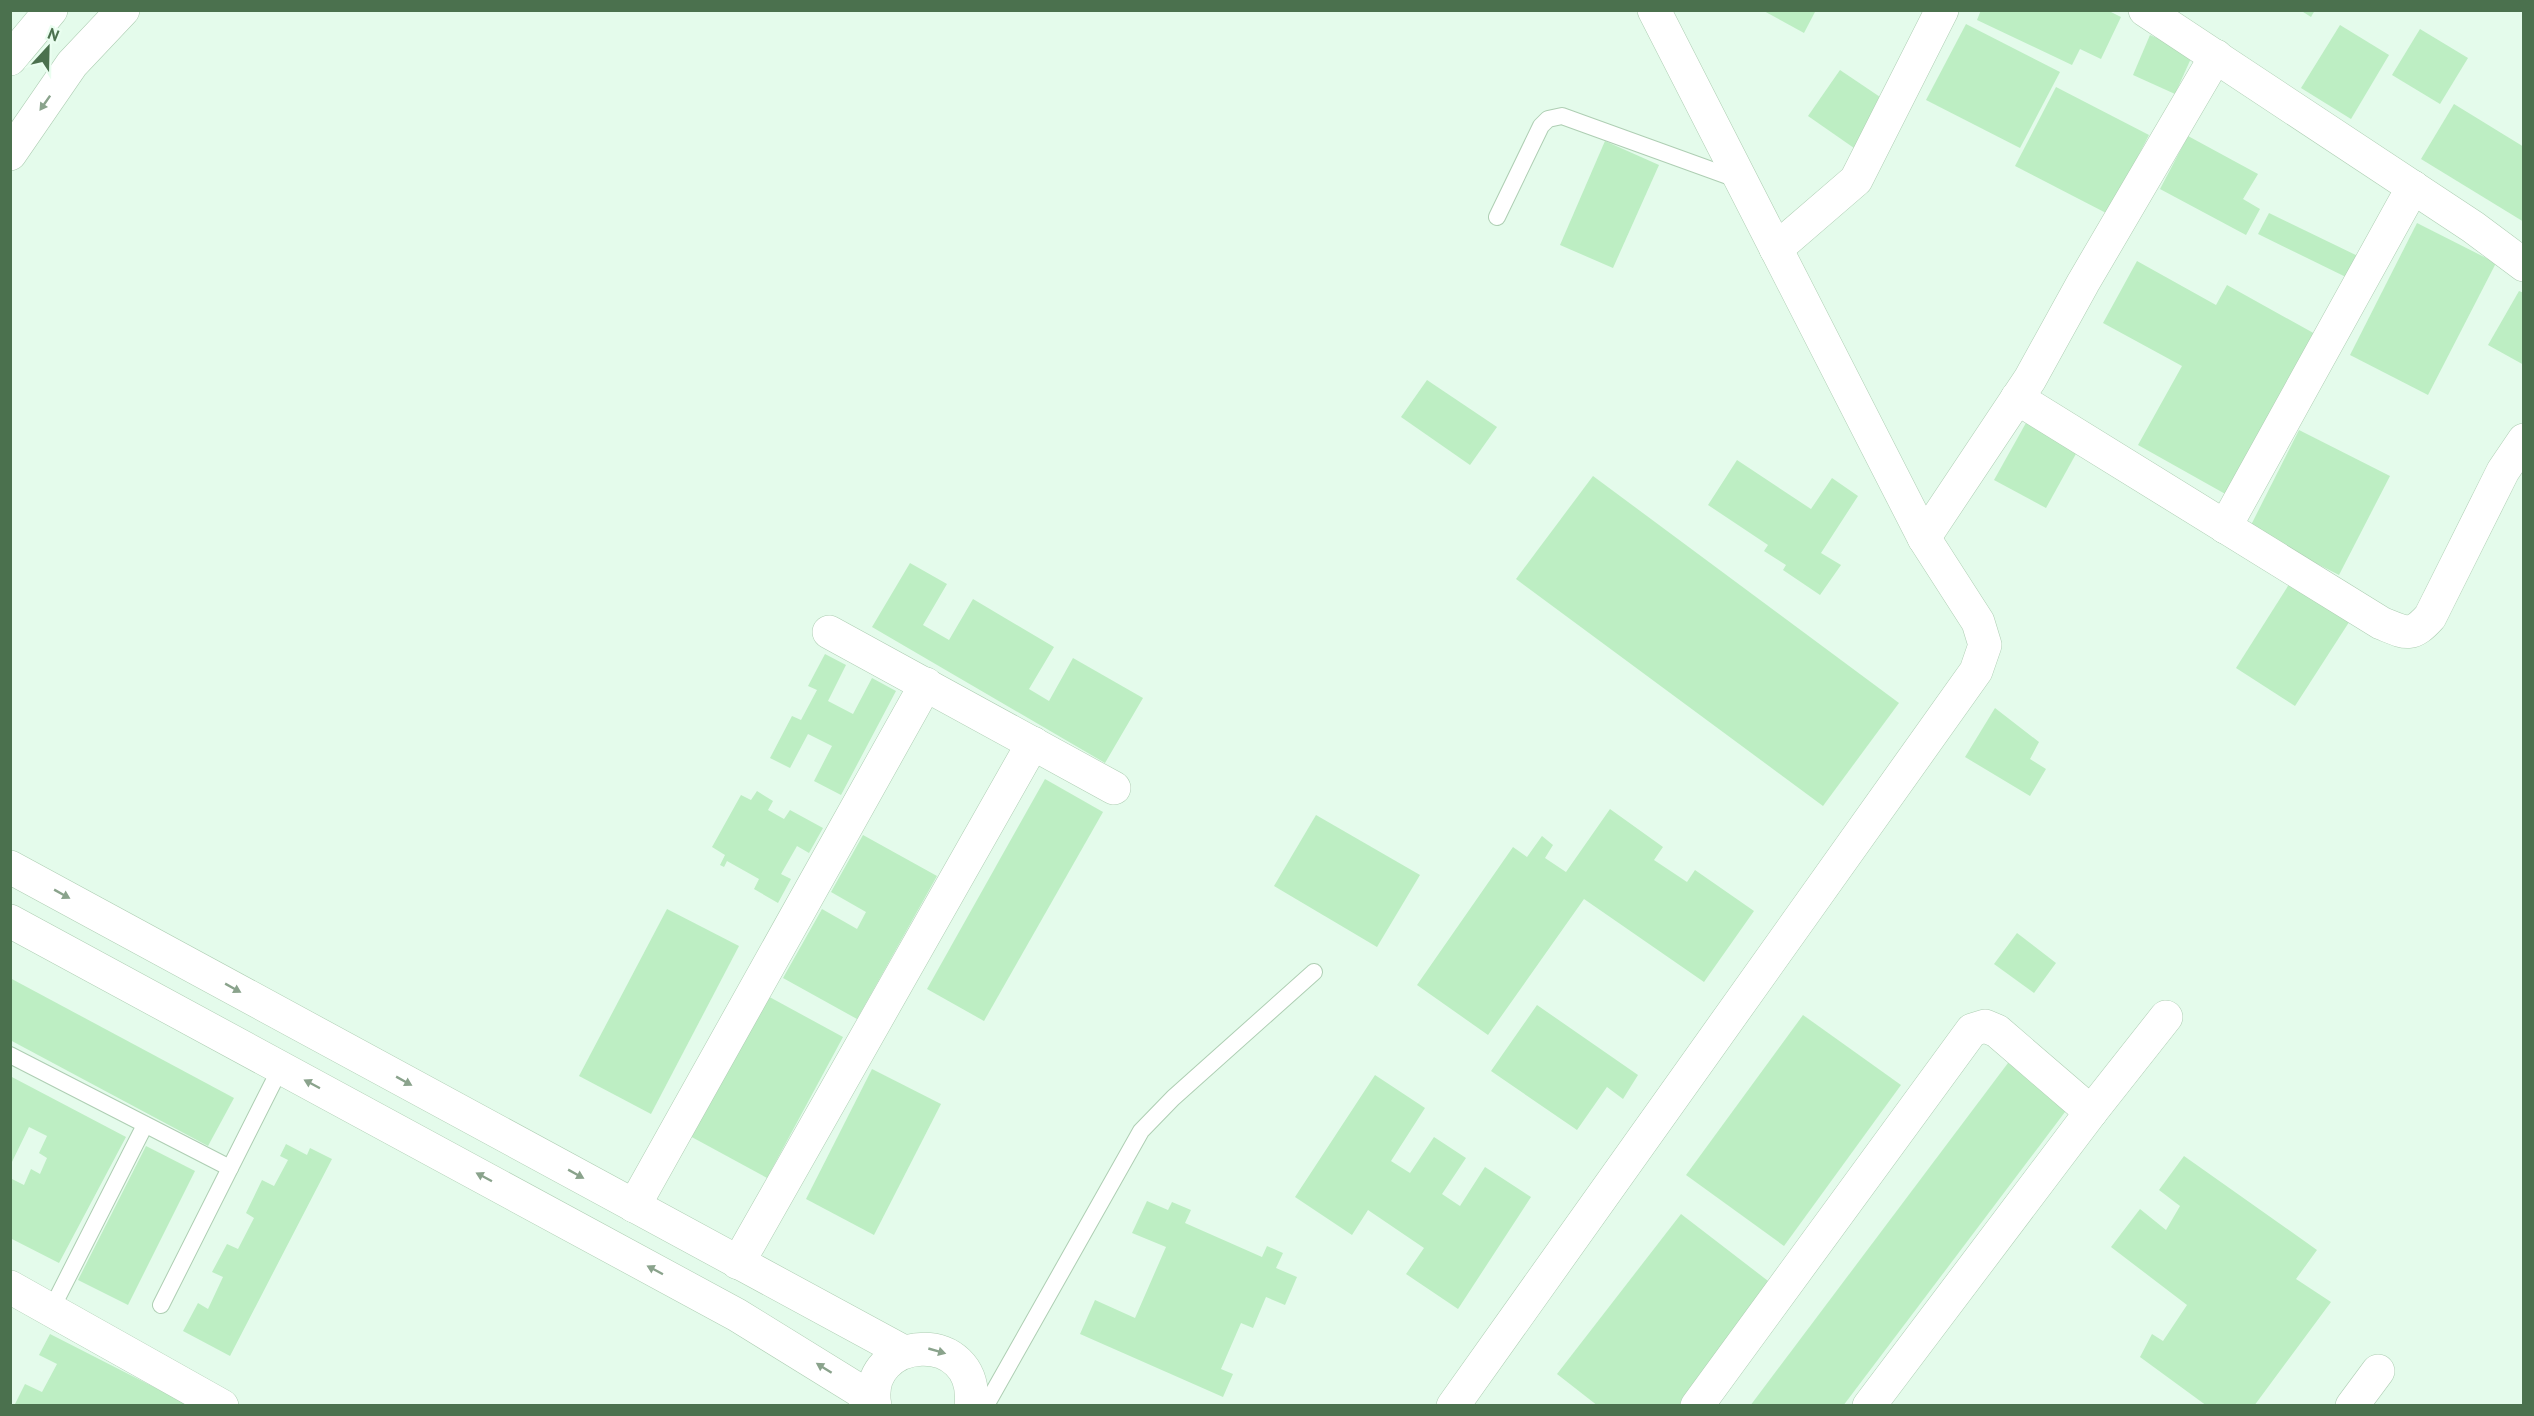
<svg xmlns="http://www.w3.org/2000/svg" width="2534" height="1416" viewBox="0 0 2534 1416" font-family="'PT Sans',sans-serif">
<style>
.building{fill:#bdeec3}
.lines{fill:none;stroke-linecap:round;stroke-linejoin:round}
.service-casing{stroke:#aeceb3;stroke-width:18}
.minor-casing{stroke:#aeceb3;stroke-width:34}
.tertiary-casing{stroke:#aeceb3;stroke-width:34}
.service{stroke:#fff;stroke-width:16}
.minor{stroke:#fff;stroke-width:33}
.tertiary{stroke:#fff;stroke-width:33}
.oneway{fill:#8aa38c}
</style>
<rect width="100%" height="100%" fill="#e4fbeb"/>
<g class="building">
<polygon points="1762,10 1816,10 1804,33"/>
<polygon points="1981,10 2107,10 2121,17 2101,59 2080,49 2072,65 1977,20"/>
<polygon points="2300,10 2315,10 2311,17"/>
<polygon points="1966,24 2060,72 2020,148 1926,100"/>
<polygon points="2340,25 2389,55 2351,119 2301,88"/>
<polygon points="2420,29 2468,58 2440,104 2392,75"/>
<polygon points="2150,35 2193,54 2175,94 2133,75"/>
<polygon points="1840,70 1886,101 1854,148 1808,116"/>
<polygon points="2056,87 2149,135 2108,214 2015,166"/>
<polygon points="2454,104 2524,147 2524,222 2421,159"/>
<polygon points="2188,136 2258,174 2243,199 2260,209 2246,235 2160,189"/>
<polygon points="1605,141 1659,165 1613,268 1560,245"/>
<polygon points="2269,213 2362,258 2352,280 2258,234"/>
<polygon points="2417,223 2496,263 2428,395 2350,355"/>
<polygon points="2137,261 2216,305 2227,285 2326,340 2236,500 2138,445 2182,366 2103,323"/>
<polygon points="2519,291 2524,293 2524,365 2488,345"/>
<polygon points="1427,380 1497,427 1470,465 1401,417"/>
<polygon points="2031,414 2082,443 2046,508 1994,480"/>
<polygon points="2299,430 2390,476 2339,575 2249,529"/>
<polygon points="1737,460 1811,509 1832,478 1858,496 1821,553 1841,565 1820,595 1783,570 1786,565 1764,551 1768,545 1708,505"/>
<polygon points="1593,476 1899,703 1823,806 1516,579"/>
<polygon points="910,563 947,584 923,625 949,640 973,599 1054,647 1029,689 1049,701 1073,658 1143,698 1105,763 872,627"/>
<polygon points="2293,578 2353,616 2295,706 2236,668"/>
<polygon points="825,654 846,665 828,701 853,714 872,678 896,691 841,795 814,781 832,746 808,734 790,768 770,758 792,716 801,720 817,690 808,686"/>
<polygon points="1995,708 2039,742 2030,759 2046,769 2030,796 1965,757"/>
<polygon points="1045,779 1103,812 984,1021 927,989"/>
<polygon points="757,791 773,801 768,810 784,819 790,810 823,828 809,853 797,846 781,874 791,879 778,903 754,889 759,879 727,861 724,867 720,865 725,855 712,847 741,795 751,800"/>
<polygon points="1610,809 1663,847 1654,860 1687,882 1695,870 1754,911 1704,982 1584,899 1488,1035 1417,985 1513,847 1527,857 1542,836 1553,845 1545,858 1566,872"/>
<polygon points="1316,815 1420,875 1377,947 1274,886"/>
<polygon points="863,835 937,876 857,1019 783,978 822,909 857,929 866,912 831,892"/>
<polygon points="667,909 739,946 651,1114 579,1076"/>
<polygon points="2017,933 2056,963 2034,993 1994,964"/>
<polygon points="10,978 234,1098 208,1146 10,1040"/>
<polygon points="764,994 843,1037 767,1178 688,1135"/>
<polygon points="1537,1005 1638,1075 1623,1099 1607,1087 1577,1130 1491,1071"/>
<polygon points="1803,1015 1901,1085 1784,1246 1686,1175"/>
<polygon points="2011,1059 2071,1104 1843,1406 1750,1406"/>
<polygon points="872,1069 941,1104 874,1235 806,1199"/>
<polygon points="1375,1075 1425,1108 1391,1161 1410,1173 1434,1137 1466,1158 1442,1194 1460,1206 1485,1167 1531,1197 1458,1309 1406,1274 1424,1248 1368,1210 1352,1235 1295,1197"/>
<polygon points="10,1076 126,1137 59,1263 10,1238 10,1178 24,1185 31,1169 40,1174 47,1158 39,1153 47,1136 29,1127 10,1166"/>
<polygon points="286,1144 307,1155 310,1148 332,1159 230,1356 183,1331 198,1303 208,1309 223,1277 212,1272 227,1244 238,1249 254,1218 246,1213 262,1180 274,1186 288,1160 280,1156"/>
<polygon points="146,1146 195,1171 128,1305 78,1280"/>
<polygon points="2184,1156 2317,1250 2296,1279 2331,1302 2254,1406 2207,1406 2140,1357 2152,1334 2163,1341 2187,1305 2111,1247 2140,1209 2166,1230 2180,1206 2159,1190"/>
<polygon points="1147,1201 1168,1210 1172,1202 1191,1210 1185,1223 1262,1257 1267,1246 1283,1253 1276,1268 1297,1277 1285,1305 1266,1297 1253,1328 1241,1323 1221,1369 1233,1374 1223,1397 1080,1334 1095,1300 1135,1318 1166,1247 1132,1233"/>
<polygon points="1681,1214 1772,1284 1679,1406 1598,1406 1557,1374"/>
<polygon points="50,1334 191,1406 14,1406 25,1384 42,1392 57,1364 39,1355"/>
</g>
<g class="lines">
<defs>
<g id="service">
<polyline points="1497,217 1541,126 1548,119 1562,116 1739,180"/>
<polyline points="10,1055 230,1168"/>
<polyline points="161,1305 281,1067"/>
<polyline points="51,1310 145,1125"/>
<polyline points="989,1400 1141,1131 1173,1098 1314,972"/>
</g>
<g id="minor">
<polyline points="2145,10 2473,227 2524,265"/>
<polyline points="1776,249 1856,180 1942,10"/>
<path d="M 2017,398 L 2381,623 C 2406,633 2411,638 2430,617 L 2503,471 L 2524,440"/>
<polyline points="2225,527 2413,187"/>
<polyline points="1924,538 2030,379 2083,283 2216,56"/>
<polyline points="829,632 1114,788"/>
<polyline points="2091,1112 2166,1017"/>
<polyline points="634,1206 926,684"/>
<polyline points="738,1263 1033,743"/>
<polyline points="10,1287 222,1406"/>
<polyline points="1453,1406 1976,671 1985,645 1978,622 1924,538 1654,10"/>
<polyline points="1697,1406 1972,1030 1985,1026 1997,1031 2091,1112 1869,1406"/>
<polyline points="2352,1406 2378,1371"/>
</g>
<g id="tertiary">
<polyline points="10,59 51,10"/>
<polyline points="10,154 72,64 123,10"/>
<polyline points="10,867 904,1352"/>
<polyline points="10,921 737,1315 873,1399 865,1406"/>
<path d="M 875,1406 C 861,1335 980,1326 971,1406"/>
</g>
</defs>
<use href="#service" class="service-casing"/>
<use href="#minor" class="minor-casing"/>
<use href="#tertiary" class="tertiary-casing"/>
<use href="#service" class="service"/>
<use href="#minor" class="minor"/>
<use href="#tertiary" class="tertiary"/>
</g>
<defs><path id="oneway-solid" d="M-6-.8H1V-3.2L6.5 0L1 3.2V.8H-6Z" transform="scale(1.5)"/></defs>
<g class="oneway">
<use href="#oneway-solid" transform="translate(45 103) rotate(125)"/>
<use href="#oneway-solid" transform="translate(62 894) rotate(29)"/>
<use href="#oneway-solid" transform="translate(233 988) rotate(29)"/>
<use href="#oneway-solid" transform="translate(404 1081) rotate(29)"/>
<use href="#oneway-solid" transform="translate(312 1084) rotate(-152)"/>
<use href="#oneway-solid" transform="translate(576 1174) rotate(29)"/>
<use href="#oneway-solid" transform="translate(484 1177) rotate(-152)"/>
<use href="#oneway-solid" transform="translate(655 1270) rotate(-152)"/>
<use href="#oneway-solid" transform="translate(937 1351) rotate(16)"/>
<use href="#oneway-solid" transform="translate(824 1368) rotate(-148)"/>
</g>
<rect width="2534" height="1416" fill="none" stroke="#4b714e" stroke-width="24"/>
<g transform="translate(48 48) rotate(22)" stroke="#eafef0" stroke-width="4.5" paint-order="stroke">
<path d="M0-4.5L10 22L0 15L-10 22Z" fill="#4b714e"/>
<text y="-9" font-size="16" font-weight="bold" text-anchor="middle" fill="#4b714e">N</text>
</g>
</svg>
